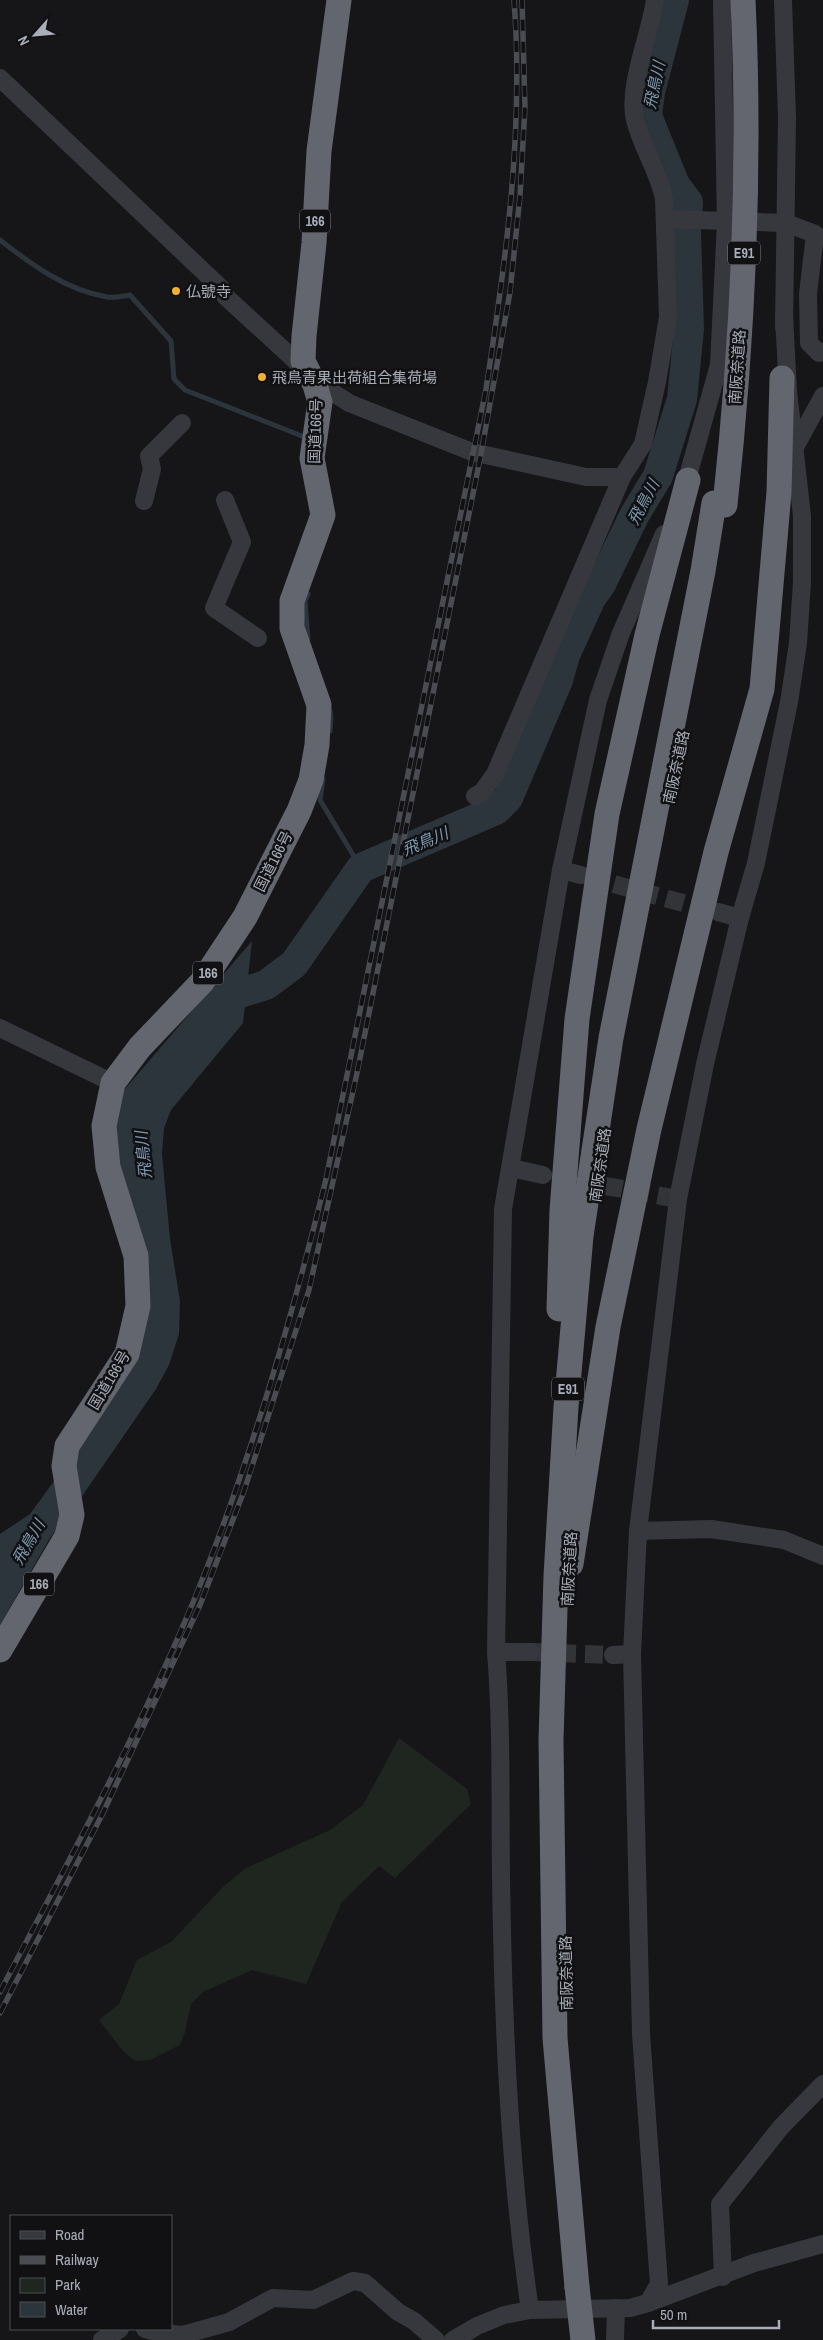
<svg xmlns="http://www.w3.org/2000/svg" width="823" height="2340" viewBox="0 0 823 2340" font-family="'Archivo Narrow','Noto Sans JP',sans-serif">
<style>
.green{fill:#1e261f}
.water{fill:#2c353c}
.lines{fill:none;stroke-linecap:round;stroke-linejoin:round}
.stream{stroke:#2c353c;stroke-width:5}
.river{stroke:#2c353c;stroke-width:30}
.minor-tunnel{stroke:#333438;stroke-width:18;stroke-dasharray:18 9;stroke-linecap:butt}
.minor{stroke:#37383d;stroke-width:18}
.highway{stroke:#63666e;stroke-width:25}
.rail-casing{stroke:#4a4c52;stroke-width:5.5}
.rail{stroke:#111113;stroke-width:4;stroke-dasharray:11;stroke-linecap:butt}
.highway-bridge{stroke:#63666e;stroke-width:25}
.poi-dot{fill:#f2b134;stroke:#111113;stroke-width:2}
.labels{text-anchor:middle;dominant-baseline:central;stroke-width:5;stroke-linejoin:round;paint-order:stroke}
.shield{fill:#111113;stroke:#7b7e86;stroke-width:1}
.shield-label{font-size:14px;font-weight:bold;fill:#a8adb8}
.poi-label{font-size:15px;fill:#a8adb8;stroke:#111113;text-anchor:start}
.street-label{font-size:15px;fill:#a8adb8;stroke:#111113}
.water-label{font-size:16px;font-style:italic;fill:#7f9bb3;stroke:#111113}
</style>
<rect width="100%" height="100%" fill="#161618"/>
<polygon class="green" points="399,1738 467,1789 471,1804 395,1878 379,1866 342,1902 306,1984 252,1970 203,1992 191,2004 185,2032 180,2045 150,2060 135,2061 124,2052 99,2020 119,2004 137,1960 171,1942 224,1886 246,1868 330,1830 363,1805"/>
<polygon class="water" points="252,941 243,1023 171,1110 164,1128 162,1154 170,1239 180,1301 179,1334 169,1365 156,1389 80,1499 50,1538 0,1625 0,1534 30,1514 84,1440 136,1353 115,1148 117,1115 124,1090"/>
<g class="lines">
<g class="stream">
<path d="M 0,240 C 32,265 66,290 107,297 C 114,298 123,296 130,295 L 171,341 L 174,379 L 185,390 L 307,438"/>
<polyline points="308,594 305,601 308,640"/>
<polyline points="330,710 331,718 330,731"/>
<polyline points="323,779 320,800 361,868"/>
</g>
<polyline class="river" points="217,1018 237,994 266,985 294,964 361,868 496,810 508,798 558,680 565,655 591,598 601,584 635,514 658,476 682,399 689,329 686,232 688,202 675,185 647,116 650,92 674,0"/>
<g class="minor-tunnel">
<polyline points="588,877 712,911"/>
<polyline points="578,1181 678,1199"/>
<polyline points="531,1652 613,1655"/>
</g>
<g class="minor">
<polyline points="783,0 787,118 784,328"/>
<polyline points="0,78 224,291 225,296 323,386 349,403 472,452 586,477 622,477"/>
<polyline points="665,219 786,223 815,234 808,294 809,343 819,353 823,352"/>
<polyline points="794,449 823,396"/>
<polyline points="684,490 719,365 726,222 722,0"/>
<polyline points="225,500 242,542 214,608 258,638"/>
<polyline points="144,501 152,469 149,456 182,423"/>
<path d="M 475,796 L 482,792 L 495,774 L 622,477 L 643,444 L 657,382 L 668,317 L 664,199 C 659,172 642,148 635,120 C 627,87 650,35 655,0"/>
<polyline points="561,870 581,875"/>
<polyline points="718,912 740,918"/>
<polyline points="0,1028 113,1083"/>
<polyline points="511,1168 543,1175"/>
<polyline points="638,1531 711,1529 784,1540 823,1556"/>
<polyline points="496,1652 531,1652"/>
<polyline points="613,1655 632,1654"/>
<polyline points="723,2277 720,2204 781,2127 823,2084"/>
<polyline points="648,2303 659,2284 641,2034 632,1654 638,1531 678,1199 705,1064 740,918 756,863 789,702 798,643 802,582 802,516 788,391 784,316"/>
<path d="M 530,2310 C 509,2167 503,2020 501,1876 C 500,1801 502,1727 496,1652 L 503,1209 L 561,870 L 598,700 L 621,633 L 664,534"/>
<polyline points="145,2329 160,2333 183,2335 229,2322 273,2298 313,2300 353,2281 365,2283 398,2312 414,2321 436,2340"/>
<polyline points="102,2340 120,2329"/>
<polyline points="453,2340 477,2326 504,2315 530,2310 630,2308 648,2303 754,2263 823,2244"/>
<polyline points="615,2340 616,2308"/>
</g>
<g class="highway">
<polyline points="559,1309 562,1210 577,1019 607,814 647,635 688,480"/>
<polyline points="571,1564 608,1327 649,1129 716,852 762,689 779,492 782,378"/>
<polyline points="0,1650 67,1536 72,1515 64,1466 67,1446 127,1354 138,1306 136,1256 108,1167 104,1126 113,1083 140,1047 202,982 245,917 299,811 311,780 317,745 319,705 292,628 292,601 323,515 312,458 320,402 315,385 303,361 304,336 314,243 319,151 339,0"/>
<polyline points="577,2287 555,2038 551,1740 556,1576 566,1407 581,1236 611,1038 703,571 714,503"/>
</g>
<defs>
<g id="rail">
<path d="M 0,1992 C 67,1863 138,1735 194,1600 C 250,1464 291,1322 326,1179 L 486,389 C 506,260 524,130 514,0"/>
<polyline points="0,2013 102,1815 200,1605 244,1491 309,1290 357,1073 481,454 510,292 520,196 525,107 522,0"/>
</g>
</defs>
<use href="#rail" class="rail-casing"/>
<use href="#rail" class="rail"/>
<g class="highway-bridge">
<path d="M 725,505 C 743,337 751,169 743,0"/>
<polyline points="577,2287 583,2340"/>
</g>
</g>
<g class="poi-dot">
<circle cx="176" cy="291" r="5"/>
<circle cx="262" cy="377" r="5"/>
</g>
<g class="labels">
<g class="shield">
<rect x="300" y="209.5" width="30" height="23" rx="4"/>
<rect x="728" y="241.5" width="32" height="23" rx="4"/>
<rect x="193" y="961.5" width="30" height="23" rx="4"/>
<rect x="552" y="1377.5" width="32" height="23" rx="4"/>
<rect x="24" y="1572.5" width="30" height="23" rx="4"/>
</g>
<g class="shield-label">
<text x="315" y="221">166</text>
<text x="744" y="253">E91</text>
<text x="208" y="973">166</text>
<text x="568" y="1389">E91</text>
<text x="39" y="1584">166</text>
</g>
<g class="poi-label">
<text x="186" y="291">仏號寺</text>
<text x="272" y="377">飛鳥青果出荷組合集荷場</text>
</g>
<g class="street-label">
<text transform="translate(737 367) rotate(-86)">南阪奈道路</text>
<text transform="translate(315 431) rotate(-88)">国道166号</text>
<text transform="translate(676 767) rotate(-78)">南阪奈道路</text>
<text transform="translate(273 861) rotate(-63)">国道166号</text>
<text transform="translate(600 1165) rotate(-82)">南阪奈道路</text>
<text transform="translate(109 1380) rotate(-59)">国道166号</text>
<text transform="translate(569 1569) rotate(-87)">南阪奈道路</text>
<text transform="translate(566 1973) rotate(-91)">南阪奈道路</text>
</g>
<g class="water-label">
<text transform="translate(654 85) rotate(-78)">飛鳥川</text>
<text transform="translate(643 502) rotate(-62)">飛鳥川</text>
<text transform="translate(425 841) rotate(-23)">飛鳥川</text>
<text transform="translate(143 1155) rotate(-96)">飛鳥川</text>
<text transform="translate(28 1542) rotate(-60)">飛鳥川</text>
</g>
</g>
<rect x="10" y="2215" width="162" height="115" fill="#111113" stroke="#4d4f55"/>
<rect x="20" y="2231" width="25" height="8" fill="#37383d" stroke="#4d4f55"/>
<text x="55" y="2240" font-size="15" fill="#a8adb8">Road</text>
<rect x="20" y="2256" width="25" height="8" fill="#4a4c52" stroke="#4d4f55"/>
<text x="55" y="2265" font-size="15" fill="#a8adb8">Railway</text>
<rect x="20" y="2278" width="25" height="15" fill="#1e261f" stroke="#4d4f55"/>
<text x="55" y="2290" font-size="15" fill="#a8adb8">Park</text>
<rect x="20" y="2302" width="25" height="15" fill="#2c353c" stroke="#4d4f55"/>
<text x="55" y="2315" font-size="15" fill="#a8adb8">Water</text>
<g transform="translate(35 35) rotate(243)" stroke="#111113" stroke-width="4" paint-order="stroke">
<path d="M0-4L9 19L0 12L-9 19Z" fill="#a8adb8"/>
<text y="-8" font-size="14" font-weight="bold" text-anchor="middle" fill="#a8adb8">N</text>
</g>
<path d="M653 2320v8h126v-8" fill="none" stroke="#a8adb8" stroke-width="2.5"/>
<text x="660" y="2320" font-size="15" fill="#a8adb8" stroke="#111113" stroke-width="4" paint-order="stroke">50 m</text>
</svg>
